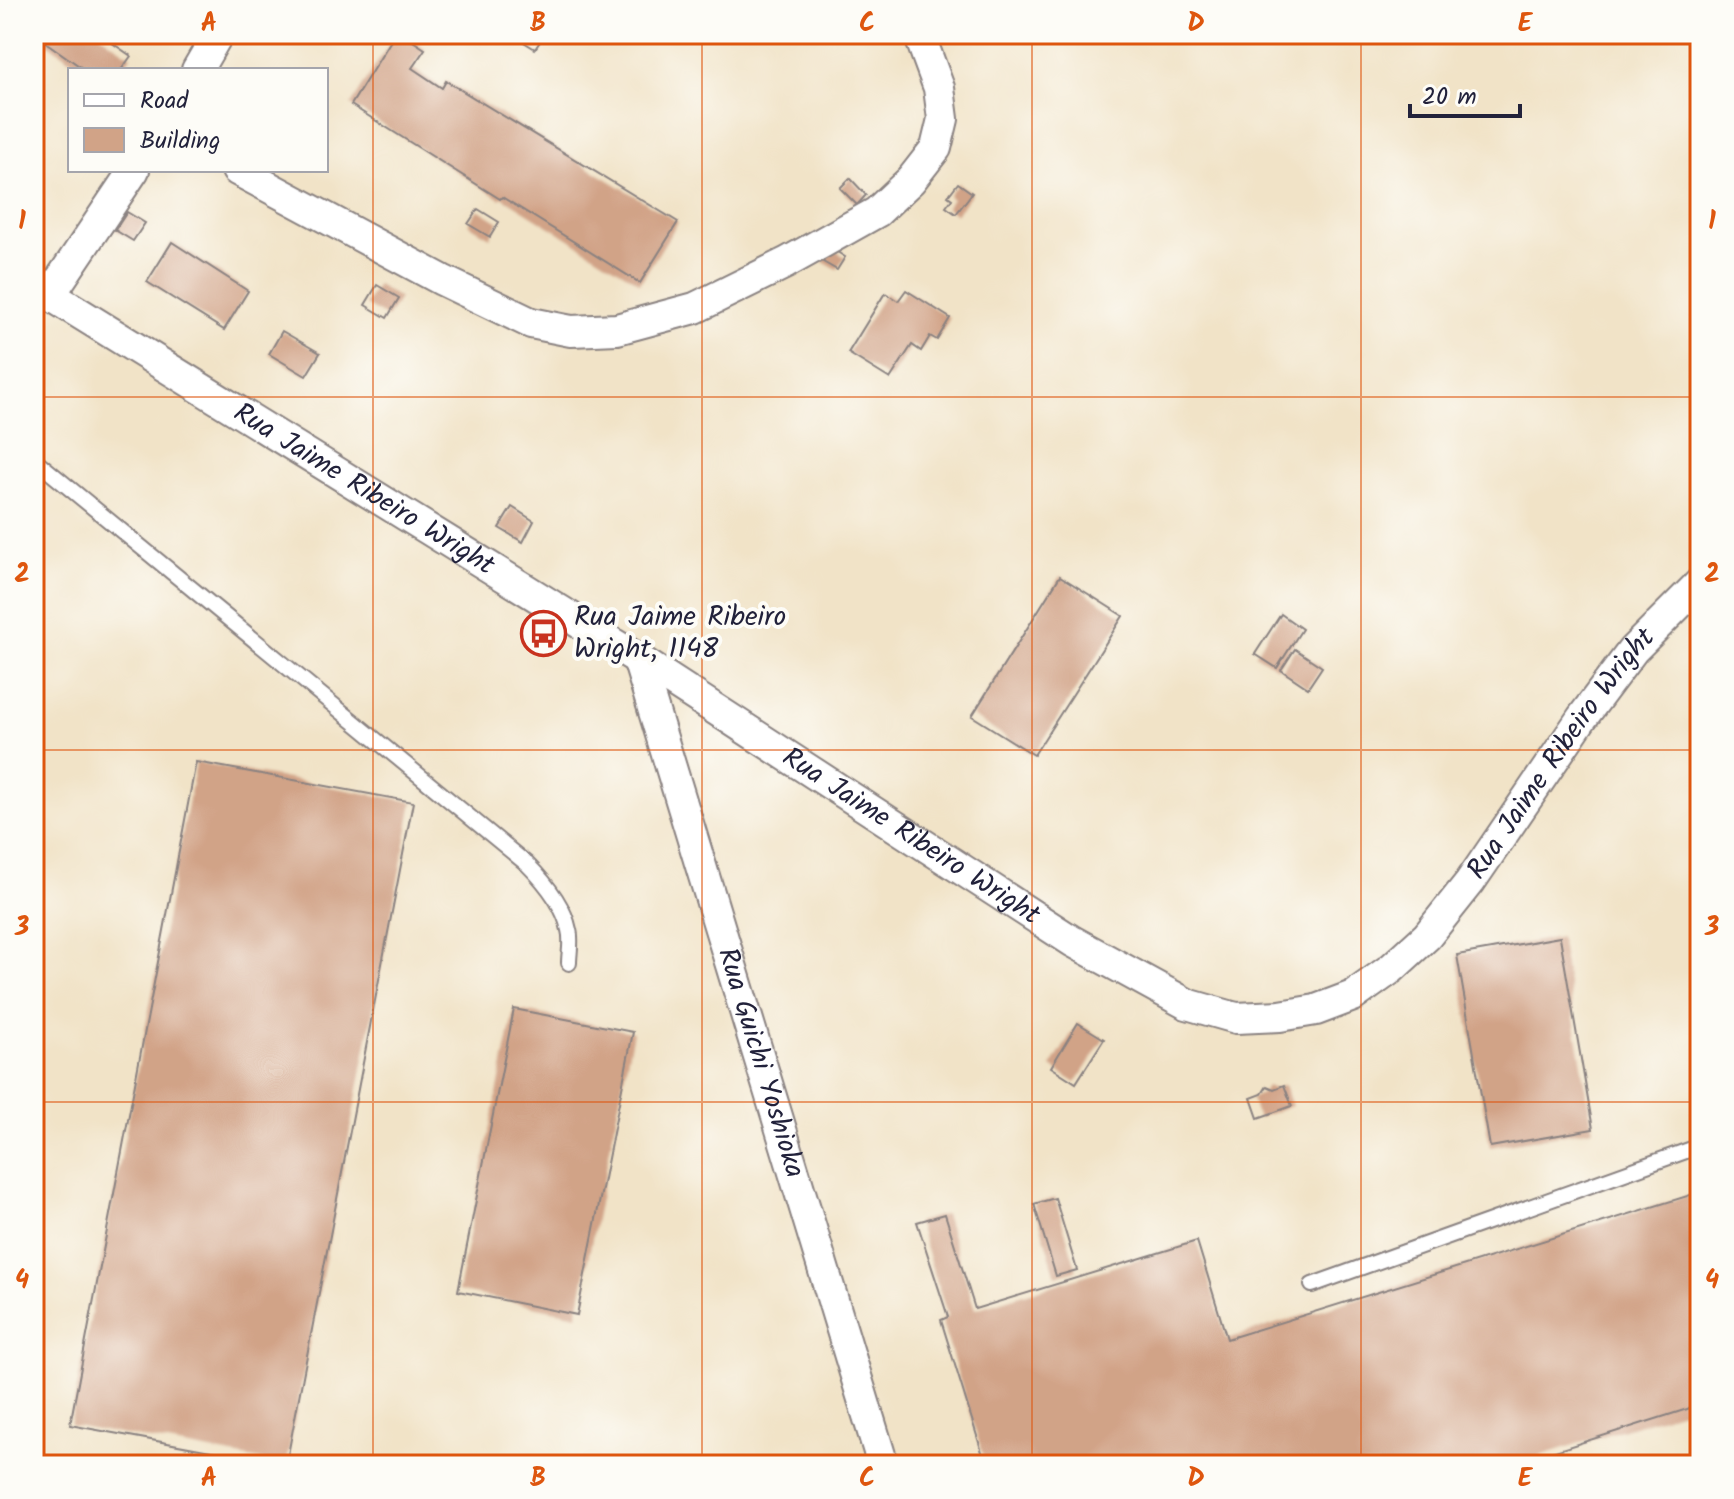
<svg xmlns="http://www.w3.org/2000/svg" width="1734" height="1499" viewBox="0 0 1734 1499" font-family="Kalam,sans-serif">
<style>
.building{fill:#d1a387}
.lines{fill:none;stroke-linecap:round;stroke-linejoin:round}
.lane-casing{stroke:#8a8281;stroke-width:18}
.street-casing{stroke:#8a8281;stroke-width:34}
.lane{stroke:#fff;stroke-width:14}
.street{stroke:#fff;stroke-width:30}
.grid{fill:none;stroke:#de560e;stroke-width:2;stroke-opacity:0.55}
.labels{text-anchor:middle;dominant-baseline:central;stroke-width:8;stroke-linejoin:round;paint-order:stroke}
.street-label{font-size:28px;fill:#22223b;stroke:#fdfcf7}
.poi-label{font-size:28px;fill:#22223b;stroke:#fdfcf7;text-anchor:start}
.neatline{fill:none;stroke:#de560e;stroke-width:3}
.grid-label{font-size:26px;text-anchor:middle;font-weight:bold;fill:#de560e}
</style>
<rect width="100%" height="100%" fill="#fdfcf7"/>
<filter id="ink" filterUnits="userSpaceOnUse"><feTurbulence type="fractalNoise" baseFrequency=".0125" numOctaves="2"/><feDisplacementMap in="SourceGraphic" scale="16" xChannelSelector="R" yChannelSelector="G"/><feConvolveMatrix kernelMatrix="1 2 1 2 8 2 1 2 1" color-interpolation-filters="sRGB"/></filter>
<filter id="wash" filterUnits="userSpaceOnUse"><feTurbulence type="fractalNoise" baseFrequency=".006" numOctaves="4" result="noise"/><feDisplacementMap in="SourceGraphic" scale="32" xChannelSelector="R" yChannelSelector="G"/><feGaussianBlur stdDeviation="1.8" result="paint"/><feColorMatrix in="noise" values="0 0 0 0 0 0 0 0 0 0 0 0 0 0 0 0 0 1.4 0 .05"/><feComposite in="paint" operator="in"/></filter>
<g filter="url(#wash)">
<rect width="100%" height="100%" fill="#f1e3c7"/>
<g id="blocks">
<g class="building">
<polygon points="34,34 99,34 131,56 121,70 85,70"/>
<polygon points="395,34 402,34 425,49 412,68 442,88 446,81 678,222 640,283 502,197 500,199 351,105"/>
<polygon points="511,34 545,34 535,49"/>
<polygon points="850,178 866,195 857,205 840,188"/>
<polygon points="958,183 972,193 956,214 946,207 952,199 948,196"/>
<polygon points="478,209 499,222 490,237 468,224"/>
<polygon points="127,212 145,223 133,241 115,230"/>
<polygon points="172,242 248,291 224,330 147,282"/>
<polygon points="831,248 845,257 837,270 823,262"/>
<polygon points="377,285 399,298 387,318 365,305"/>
<polygon points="906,290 950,318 937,340 930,336 921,351 912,345 890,379 848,353 885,293 898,301"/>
<polygon points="282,331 320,353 306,376 269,354"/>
<polygon points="512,507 534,521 523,542 499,528"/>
<polygon points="1060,576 1123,616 1034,755 972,716"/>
<polygon points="1281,614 1302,629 1277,668 1255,654"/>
<polygon points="1295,649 1322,667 1308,688 1281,670"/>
<polygon points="196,762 413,802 286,1465 70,1425"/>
<polygon points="1560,937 1593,1129 1490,1147 1457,955"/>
<polygon points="514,1009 633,1032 577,1315 458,1291"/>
<polygon points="1078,1023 1104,1039 1076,1083 1051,1067"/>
<polygon points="1284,1085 1292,1106 1258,1118 1251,1098 1262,1094 1267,1086 1274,1089"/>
<polygon points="1700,1192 1700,1405 1511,1465 986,1465 941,1320 948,1317 917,1222 945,1214 975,1309 1197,1241 1227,1339"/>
<polygon points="1055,1198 1077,1270 1056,1276 1034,1204"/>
</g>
</g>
</g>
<g filter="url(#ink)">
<use href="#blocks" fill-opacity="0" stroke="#8a8281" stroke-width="2"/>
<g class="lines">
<defs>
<g id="lane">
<path d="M 34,459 L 527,864 C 545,882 564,905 569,930 C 572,940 569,953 569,963"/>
<polyline points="1312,1285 1700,1146"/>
</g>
<g id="street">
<polyline points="197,70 218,34"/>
<polyline points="237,170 442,280 531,323 571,331 617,329 695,308 786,263 877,212 911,180 936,148 943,119 939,88 919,34"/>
<path id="s1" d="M 34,285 L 638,659 L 1072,941 L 1187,1004 L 1236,1018 L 1280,1016 L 1316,1010 L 1353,996 L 1392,968 L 1427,936 L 1470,882 L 1582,718 L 1633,650 L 1700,583"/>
<polyline points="50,295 134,170"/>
<path id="s2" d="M 638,659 L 883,1465"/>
</g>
</defs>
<use href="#lane" class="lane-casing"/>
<use href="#street" class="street-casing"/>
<use href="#lane" class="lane"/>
<use href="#street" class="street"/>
</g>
</g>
<path class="grid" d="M 373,34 L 373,1465M 702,34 L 702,1465M 1032,34 L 1032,1465M 1361,34 L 1361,1465M 34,397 L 1700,397M 34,750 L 1700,750M 34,1102 L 1700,1102"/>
<defs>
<symbol id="bus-ring" viewBox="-11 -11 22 22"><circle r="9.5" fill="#fdfcf7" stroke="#c8321e" stroke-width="1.5"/><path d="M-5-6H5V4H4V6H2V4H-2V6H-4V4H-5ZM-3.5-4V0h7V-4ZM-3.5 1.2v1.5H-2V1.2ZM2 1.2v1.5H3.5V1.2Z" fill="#c8321e"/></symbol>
</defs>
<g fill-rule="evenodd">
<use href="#bus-ring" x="518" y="608" width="51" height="51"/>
</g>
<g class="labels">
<g class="street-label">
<text stroke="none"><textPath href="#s1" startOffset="388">Rua Jaime Ribeiro Wright</textPath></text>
<text stroke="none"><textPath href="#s1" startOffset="1852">Rua Jaime Ribeiro Wright</textPath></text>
<text stroke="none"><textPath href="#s1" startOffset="1036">Rua Jaime Ribeiro Wright</textPath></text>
<text stroke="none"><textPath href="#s2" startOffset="422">Rua Guichi Yoshioka</textPath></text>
</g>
<g class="poi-label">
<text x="574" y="617">Rua Jaime Ribeiro<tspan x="574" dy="32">Wright, 1148</tspan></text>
</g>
</g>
<rect width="1734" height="1499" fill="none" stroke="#fdfcf7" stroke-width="88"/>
<rect x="68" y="68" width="260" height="104" fill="#fdfcf7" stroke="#a5a5ac" stroke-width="2"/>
<rect x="84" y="94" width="40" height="12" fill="#ffffff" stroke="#a5a5ac" stroke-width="2"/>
<text x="140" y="108" font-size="24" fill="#22223b">Road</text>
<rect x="84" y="128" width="40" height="24" fill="#d1a387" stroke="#a5a5ac" stroke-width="2"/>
<text x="140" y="148" font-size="24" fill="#22223b">Building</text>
<path d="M1410 104v12h110v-12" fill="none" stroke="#22223b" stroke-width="4"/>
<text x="1422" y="104" font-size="24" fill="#22223b" stroke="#fdfcf7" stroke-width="6" paint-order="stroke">20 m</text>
<rect x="44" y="44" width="1646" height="1411" class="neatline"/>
<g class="grid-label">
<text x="209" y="31">A</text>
<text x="538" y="31">B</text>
<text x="867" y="31">C</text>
<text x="1196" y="31">D</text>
<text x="1525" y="31">E</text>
<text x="22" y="229">1</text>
<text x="1712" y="229">1</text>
<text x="22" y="582">2</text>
<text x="1712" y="582">2</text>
<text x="22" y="935">3</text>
<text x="1712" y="935">3</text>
<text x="22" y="1288">4</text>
<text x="1712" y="1288">4</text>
<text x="209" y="1486">A</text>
<text x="538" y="1486">B</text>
<text x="867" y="1486">C</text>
<text x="1196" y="1486">D</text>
<text x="1525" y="1486">E</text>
</g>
</svg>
